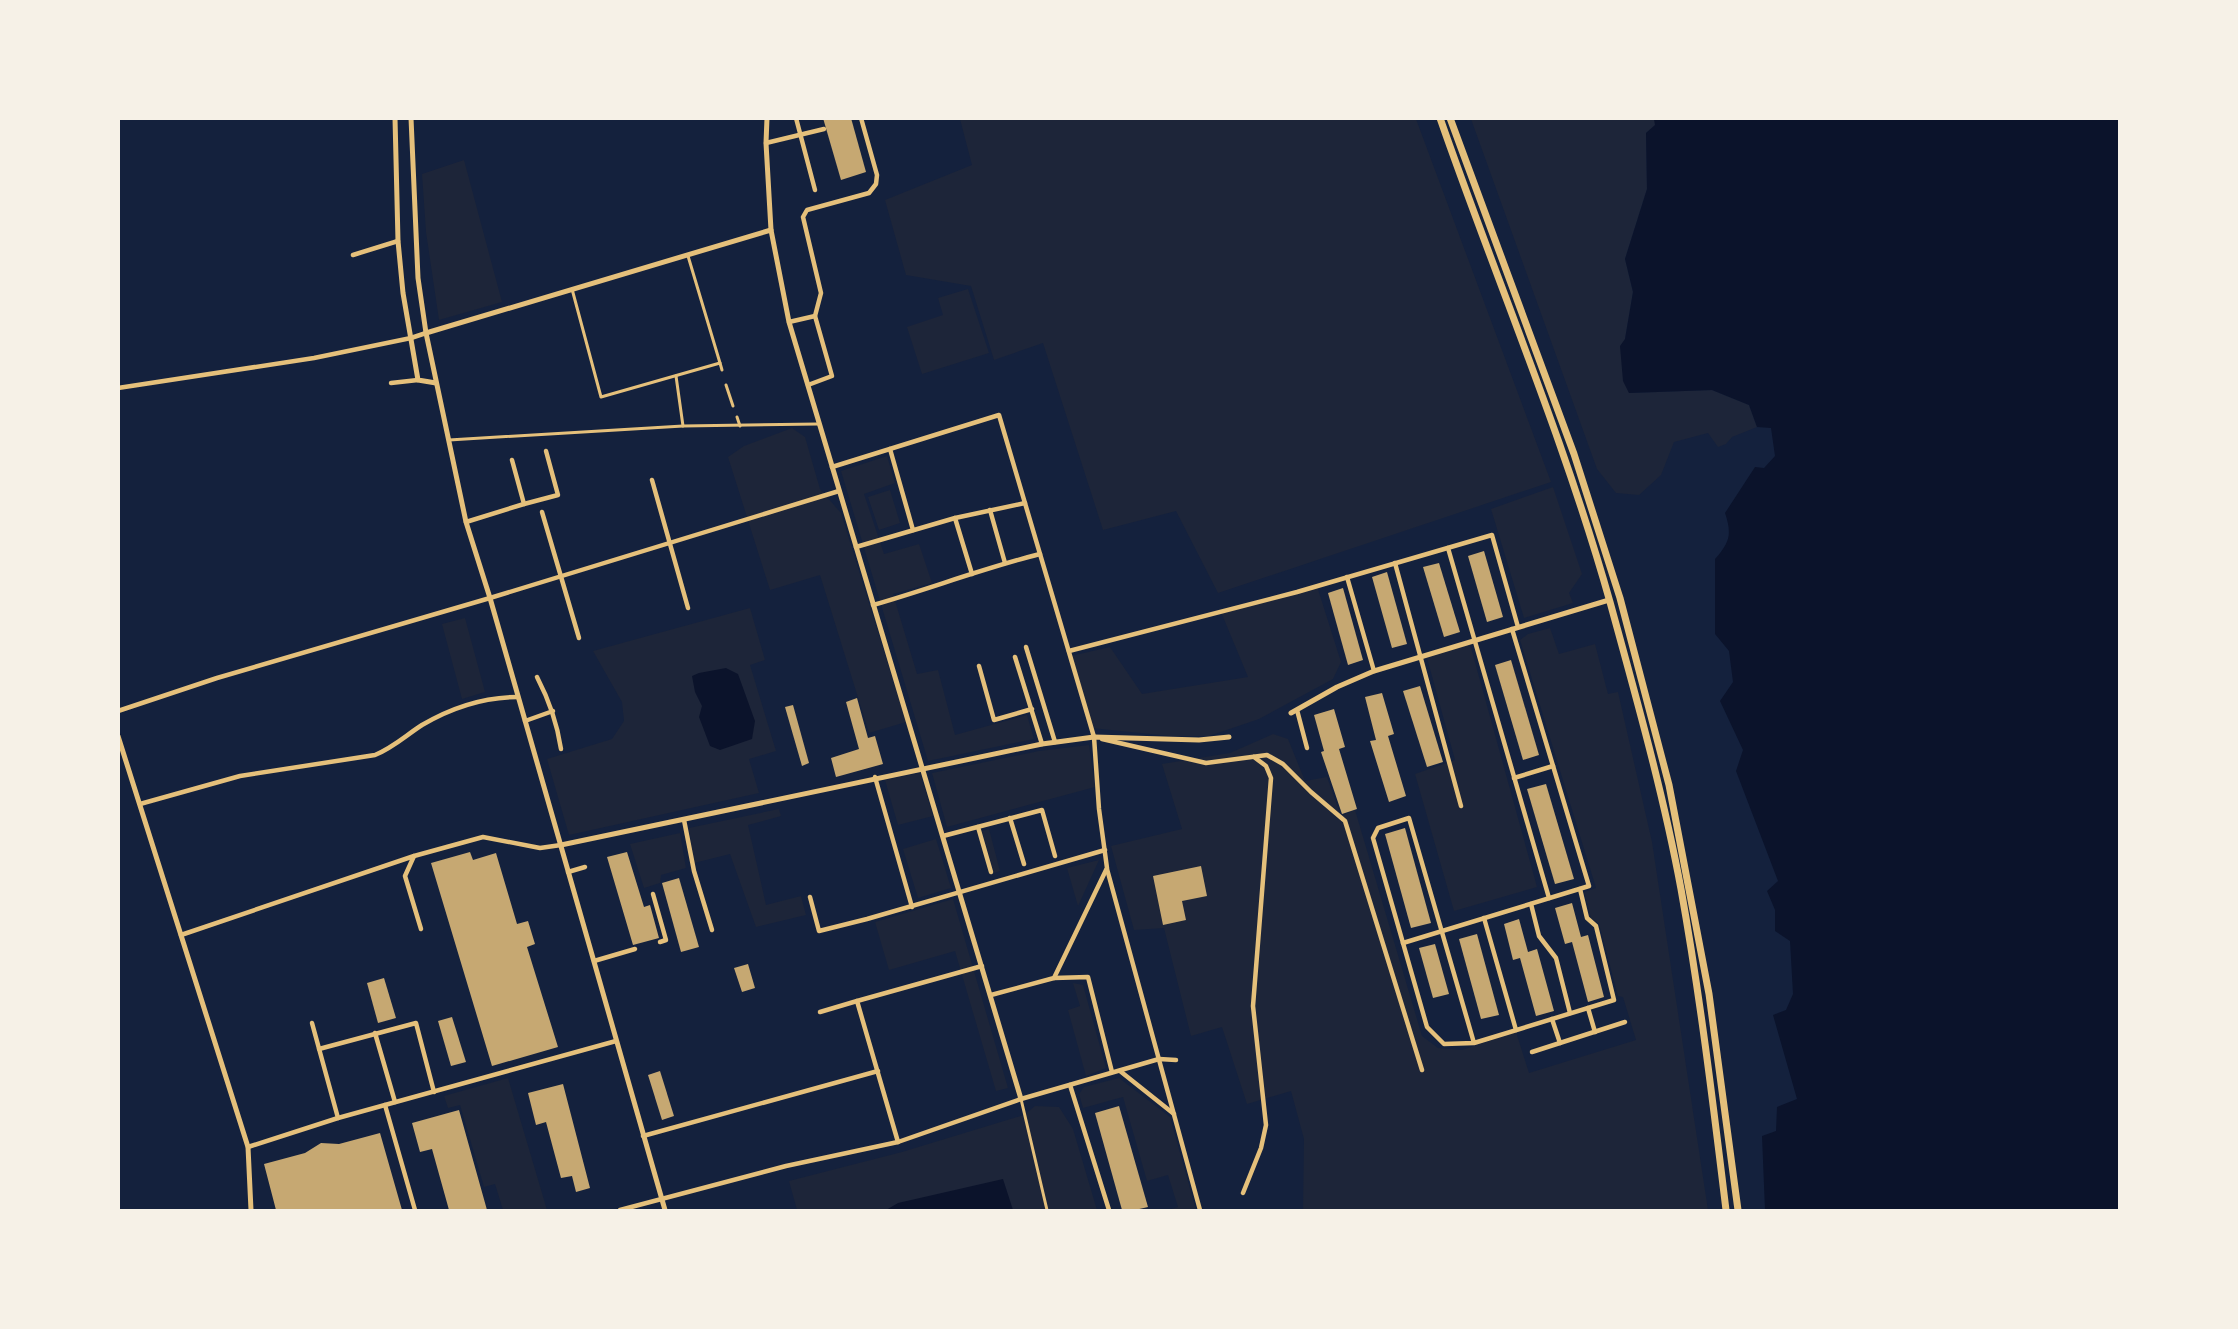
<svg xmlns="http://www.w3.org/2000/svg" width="2238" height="1329" viewBox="0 0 2238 1329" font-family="'Archivo Narrow',sans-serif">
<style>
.green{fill:#1d2539}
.water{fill:#0b132b}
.building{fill:#c6a872}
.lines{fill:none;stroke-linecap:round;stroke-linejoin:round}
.pedestrian{stroke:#e5c07b;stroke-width:3}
.minor{stroke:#e5c07b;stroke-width:4.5}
.tertiary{stroke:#e5c07b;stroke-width:5}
.primary{stroke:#e5c07b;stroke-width:7}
</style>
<rect width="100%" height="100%" fill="#14213d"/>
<g class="green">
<polygon points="960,119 1416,119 1551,482 1218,593 1176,511 1103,530 1043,343 994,360 971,286 906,275 885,200 972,165"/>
<polygon points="1471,119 1654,119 1656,125 1646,133 1647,189 1625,259 1633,292 1625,339 1629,393 1712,390 1749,405 1757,427 1732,437 1726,444 1718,447 1708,433 1674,442 1661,475 1639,495 1616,493 1597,469"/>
<polygon points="464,160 502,302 439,320 426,232 422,174"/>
<polygon points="968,289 989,353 922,374 907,327 943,315 938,298"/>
<polygon points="792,428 805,437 820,489 841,513 906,722 869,733 820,575 770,590 728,457 744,446"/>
<polygon points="887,456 895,483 864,494 884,554 919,544 932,583 893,594 917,674 938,670 955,735 1027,715 1034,739 928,761 841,471"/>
<polygon points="1553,487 1582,574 1569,593 1573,603 1524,618 1491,509"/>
<polygon points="890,490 900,523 879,530 868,497"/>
<polygon points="1317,586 1341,662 1333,679 1259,719 1209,736 1170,736 1091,728 1071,656 1110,647 1142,694 1248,677 1221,612"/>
<polygon points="750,608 765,660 750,665 776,751 749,759 759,793 569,835 547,759 612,739 624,721 622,702 593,651"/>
<polygon points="465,618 485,692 462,699 442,624"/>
<polygon points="1550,628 1559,654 1595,644 1608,694 1618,692 1652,842 1708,1210 1303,1210 1304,1139 1291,1091 1247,1104 1222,1027 1191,1036 1164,928 1134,930 1111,846 1182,829 1162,764 1230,753 1273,734 1288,739 1305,781 1327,777 1341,816 1355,810 1422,1036 1438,1048 1462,1050 1516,1032 1529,1073 1636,1040 1623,997 1618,996 1599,924 1591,918 1584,892 1596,888 1520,640 1528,634"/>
<polygon points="1470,644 1537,887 1454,911 1415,774 1455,760 1427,658"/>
<polygon points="1089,745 1095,787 947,827 932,773 1039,751"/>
<polygon points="920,773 933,816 898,825 885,780"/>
<polygon points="779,809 781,816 748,825 766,905 801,896 806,915 756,927 730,854 694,863 689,828"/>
<polygon points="989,829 1000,871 994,873 982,831"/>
<polygon points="680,833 686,868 661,875 660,883 644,888 630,844"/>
<polygon points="936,839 951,888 918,898 903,849"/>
<polygon points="1099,860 1078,906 1067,868"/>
<polygon points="953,899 1008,1088 996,1091 955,951 889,970 875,922"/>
<polygon points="1073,983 1083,985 1106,1068 1086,1076 1068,1010 1080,1006"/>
<polygon points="508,1078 547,1210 503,1210 495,1184 484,1187 460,1105 448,1108 444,1096"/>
<polygon points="1119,1078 1170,1117 1196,1210 1168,1210 1178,1207 1168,1175 1147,1181 1123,1097 1083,1108 1079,1094 1084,1087"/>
<polygon points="1035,1106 1059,1107 1073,1129 1097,1210 797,1210 789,1181 902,1152 1024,1115"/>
</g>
<g class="water">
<path d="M 1654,119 L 2119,119 L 2119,1210 L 1765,1210 L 1762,1136 L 1776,1131 L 1777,1107 L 1797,1099 L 1773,1015 L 1786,1010 L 1793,994 L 1790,941 L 1775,931 L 1775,910 L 1767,891 L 1778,881 L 1736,771 L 1743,750 L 1720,701 L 1733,682 L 1729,651 L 1715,634 L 1715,559 C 1730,542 1732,534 1725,513 L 1755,467 L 1764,468 L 1775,456 L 1771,428 L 1757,427 L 1749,405 L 1712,390 L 1629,393 L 1623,381 L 1620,346 L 1625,339 L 1633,292 L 1625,259 L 1647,189 L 1646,133 L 1655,125 Z"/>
<polygon points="726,668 738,674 755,721 752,739 720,750 710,746 699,717 702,706 695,692 692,676 699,673"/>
<polygon points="1003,1179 1013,1210 886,1210 898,1203"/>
</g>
<g class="building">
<polygon points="823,118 851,118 866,172 841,180"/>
<polygon points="1484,551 1503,617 1487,622 1468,556"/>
<polygon points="1439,563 1460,632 1444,637 1423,567"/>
<polygon points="1387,572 1407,644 1392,648 1372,577"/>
<polygon points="1343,588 1363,660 1348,665 1328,593"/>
<polygon points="1511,660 1539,755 1523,760 1495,665"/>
<polygon points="1420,686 1443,762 1427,767 1403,691"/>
<polygon points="1382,693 1394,734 1388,736 1406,796 1389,802 1370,741 1376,740 1365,697"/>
<polygon points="857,698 868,738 875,736 883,764 836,777 831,758 859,749 846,702"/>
<polygon points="793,705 809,763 802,766 785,707"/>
<polygon points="1334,709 1345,747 1339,749 1357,809 1342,814 1321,752 1324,751 1314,715"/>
<polygon points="1546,784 1574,879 1555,884 1527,789"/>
<polygon points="1405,828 1431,923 1411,928 1385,834"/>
<polygon points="470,852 473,860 496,853 517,924 528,921 535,944 527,947 558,1047 492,1066 431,863"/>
<polygon points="627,852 644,907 650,905 659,938 633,945 607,857"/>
<polygon points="1201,866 1207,896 1182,901 1186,920 1163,925 1153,876"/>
<polygon points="679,878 699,947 681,952 662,883"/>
<polygon points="1572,903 1581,937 1588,935 1604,997 1588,1002 1572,942 1565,944 1555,908"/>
<polygon points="1519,919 1528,952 1537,949 1554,1011 1536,1016 1520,958 1513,960 1504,924"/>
<polygon points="1477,934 1499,1015 1481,1019 1459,939"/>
<polygon points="1435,944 1449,994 1433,998 1419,948"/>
<polygon points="748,964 755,988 742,992 734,968"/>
<polygon points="384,978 396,1018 378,1023 367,983"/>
<polygon points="452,1017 466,1062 451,1066 438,1021"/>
<polygon points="660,1071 674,1116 662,1120 648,1075"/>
<polygon points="563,1084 590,1188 576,1192 572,1176 561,1178 546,1122 536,1125 528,1093"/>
<polygon points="1119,1106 1148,1207 1135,1210 1122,1210 1095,1113"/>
<polygon points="459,1110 487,1210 449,1210 432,1149 420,1152 412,1123"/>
<polygon points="380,1133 402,1210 276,1210 264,1164 305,1153 321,1143 339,1144"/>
</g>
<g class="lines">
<g class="pedestrian">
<polyline points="572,289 601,397 720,363 688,256"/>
<polyline points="720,363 722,370"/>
<polyline points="676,376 683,426"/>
<polyline points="726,385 733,406"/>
<polyline points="737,417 740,426"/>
<polyline points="449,440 683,426 818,424"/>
<polyline points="1021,1099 1047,1210"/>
</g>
<g class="minor">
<polyline points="796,118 815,190"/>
<polyline points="766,143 824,129"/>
<polyline points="353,255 398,241"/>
<polyline points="815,316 821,293 803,217 807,210 869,193 876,184 877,175 861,118"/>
<polyline points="789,322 815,316 832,376 808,385"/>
<polyline points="391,383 418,380"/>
<polyline points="118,388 314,358 411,338 426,333"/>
<polyline points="890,449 913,530"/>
<polyline points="832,467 999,415 1094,737 1099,809 1107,868 1054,978 991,995"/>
<polyline points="652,480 688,608"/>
<polyline points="524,504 558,495 546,451"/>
<polyline points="990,510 1005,563"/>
<polyline points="542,512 579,638"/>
<polyline points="955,518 972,574"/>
<polyline points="466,522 524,504 512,460"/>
<polyline points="856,547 955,518 1025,503"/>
<polyline points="1448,548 1549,898"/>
<polyline points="1395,563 1461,806"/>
<polyline points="1347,577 1374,671"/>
<path d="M 873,605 C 929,589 984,568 1040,554"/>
<polyline points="1026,647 1055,742"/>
<polyline points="1069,651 1297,592 1492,535 1518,627"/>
<polyline points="1015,657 1042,744"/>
<polyline points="979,666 994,720 1032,709"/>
<path d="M 537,677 C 549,700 557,722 561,749"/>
<polyline points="1297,710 1307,748"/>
<polyline points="118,711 217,678 490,598 839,491"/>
<polyline points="525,721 553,711"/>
<polyline points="1102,739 1206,763 1267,755 1283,764 1311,792 1345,821 1422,1070"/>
<polyline points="875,777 912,907"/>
<polyline points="1514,778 1553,766"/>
<path d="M 140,804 L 240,776 L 375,755 C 394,747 405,736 422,725 C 451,708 485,697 518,697"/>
<polyline points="1010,818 1024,864"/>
<polyline points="684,820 694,871 712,930"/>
<polyline points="978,827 991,872"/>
<polyline points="943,836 1042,810 1055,856"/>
<polyline points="414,856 405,876 421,929"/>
<polyline points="1107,869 1200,1210"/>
<polyline points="568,872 585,867"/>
<polyline points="653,894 666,940 660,942"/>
<polyline points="810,897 819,931 867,919 1105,850"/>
<polyline points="1531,904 1539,936 1556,958 1570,1013"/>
<polyline points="1484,918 1516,1030"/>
<polyline points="181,935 414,856 483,837 540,848 561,845"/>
<polyline points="1403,943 1589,886 1512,629"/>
<polyline points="594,961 635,949"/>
<polyline points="1054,978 1088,977 1112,1072"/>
<polyline points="1588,1008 1595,1032"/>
<polyline points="820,1012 857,1001"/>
<polyline points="1552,1019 1560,1043"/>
<polyline points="312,1023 338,1118"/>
<polyline points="375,1033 395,1102"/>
<polyline points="1474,1043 1409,818 1378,828 1373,838 1427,1027 1444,1044 1474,1043 1614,1000 1596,926 1587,918 1580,889"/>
<polyline points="319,1049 416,1023 434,1092"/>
<polyline points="1532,1052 1625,1022"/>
<polyline points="1120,1071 1174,1114"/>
<polyline points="1070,1085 1109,1210"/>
<polyline points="385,1105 415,1210"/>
<polyline points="643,1136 878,1071"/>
<polyline points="898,1142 857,1001 982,966"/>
<polyline points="248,1147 338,1118 616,1041"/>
<polyline points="1243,1193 1261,1148 1266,1125 1253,1006 1271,778 1266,766 1254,757"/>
<polyline points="620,1210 786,1166 898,1142 1021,1099 1159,1059 1176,1060"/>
</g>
<g class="tertiary">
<polyline points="395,118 398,241 403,293 418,380 436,383"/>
<polyline points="411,118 418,278 426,333 466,522 490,598 665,1210"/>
<polyline points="767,118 766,143 771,230 789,322 1021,1099"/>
<polyline points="426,333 771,230"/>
<polyline points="1291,713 1337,687 1374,671 1609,600"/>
<polyline points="118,736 248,1147 251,1210"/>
<polyline points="561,845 1042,744 1094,737 1199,740 1229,737"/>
</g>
<g class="primary">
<path d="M 1440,118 C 1496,279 1564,438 1610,602 C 1636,697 1663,792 1681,889 C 1700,995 1713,1103 1726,1210"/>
<polyline points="1450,118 1574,454 1620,598 1669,785 1709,994 1738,1210"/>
</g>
</g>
<rect width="2238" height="1329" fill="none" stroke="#f6f1e7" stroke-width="240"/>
</svg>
